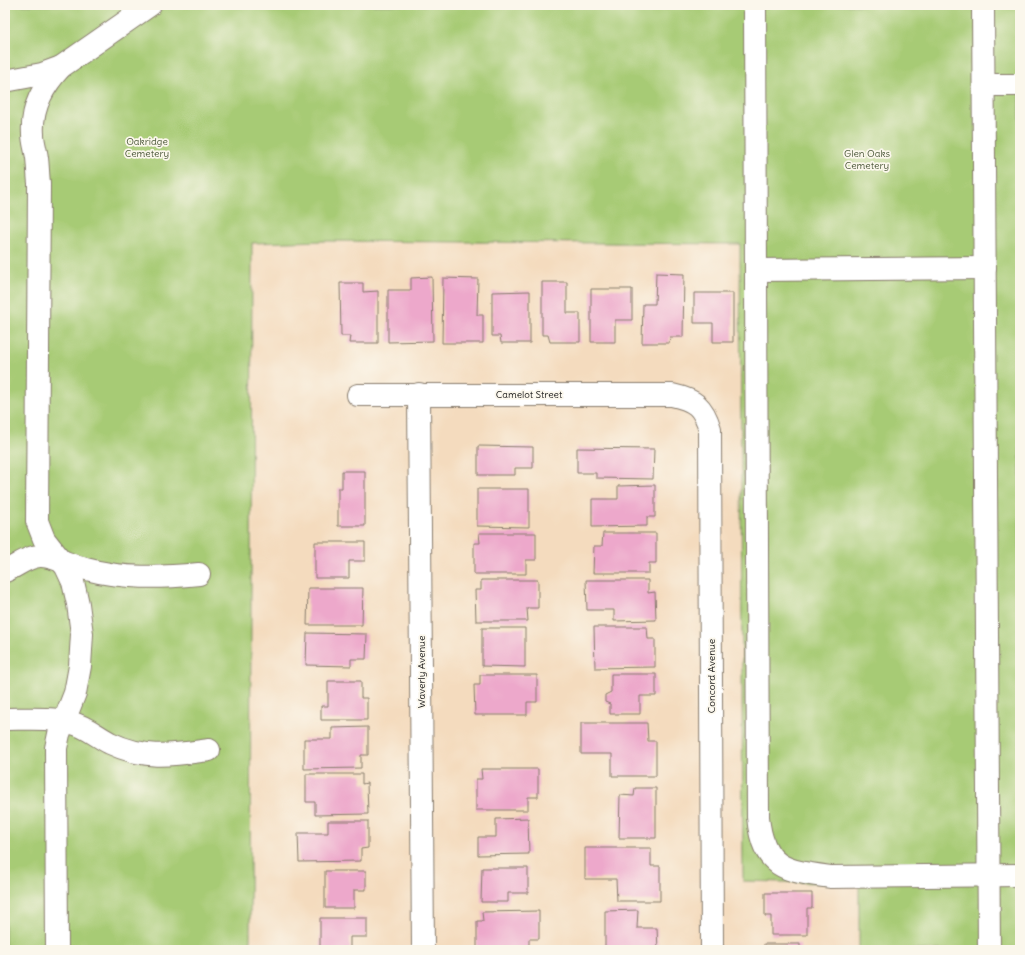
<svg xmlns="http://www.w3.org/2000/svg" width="1025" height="955" viewBox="0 0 1025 955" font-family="Delius,sans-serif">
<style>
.green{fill:#a7cb74;stroke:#627448}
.building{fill:#eda8cb}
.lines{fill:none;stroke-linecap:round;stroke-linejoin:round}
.minor-casing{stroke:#887c6d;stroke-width:24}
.minor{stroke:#fff;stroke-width:22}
.labels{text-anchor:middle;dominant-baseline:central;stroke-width:3.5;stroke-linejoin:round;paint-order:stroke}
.park-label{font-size:10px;fill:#4d593b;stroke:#fbf7ec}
.street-label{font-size:10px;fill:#1c1c1c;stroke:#fbf7ec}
</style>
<rect width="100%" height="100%" fill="#fbf7ec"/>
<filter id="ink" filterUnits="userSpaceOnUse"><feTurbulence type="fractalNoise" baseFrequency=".025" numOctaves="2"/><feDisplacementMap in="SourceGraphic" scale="8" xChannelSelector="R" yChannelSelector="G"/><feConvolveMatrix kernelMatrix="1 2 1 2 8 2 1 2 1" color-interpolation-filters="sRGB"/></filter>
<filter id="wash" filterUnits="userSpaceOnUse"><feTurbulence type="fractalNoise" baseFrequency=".012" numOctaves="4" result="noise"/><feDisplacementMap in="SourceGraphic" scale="16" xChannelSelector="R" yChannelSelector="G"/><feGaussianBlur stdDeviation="0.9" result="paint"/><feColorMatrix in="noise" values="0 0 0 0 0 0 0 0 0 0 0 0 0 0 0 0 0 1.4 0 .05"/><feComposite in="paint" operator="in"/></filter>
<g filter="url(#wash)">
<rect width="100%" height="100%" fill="#f4dbbe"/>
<polygon class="green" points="5,5 1020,5 1020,950 859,950 859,884 743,881 740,244 324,241 252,243 250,950 5,950"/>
<g id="blocks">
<g class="building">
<polygon points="656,273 684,274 683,337 670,337 669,343 642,343 643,304 655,304"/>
<polygon points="432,277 433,341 388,342 388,290 411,290 411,278"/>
<polygon points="443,278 478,279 477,315 483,315 483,343 442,343"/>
<polygon points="542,282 567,282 567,313 580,313 580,342 550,342 548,335 542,335"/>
<polygon points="340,283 363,283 363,292 378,291 378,343 349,343 350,336 341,336"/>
<polygon points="591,289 632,289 632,320 615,320 615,342 591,342"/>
<polygon points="530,291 530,343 501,343 500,336 492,336 492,292"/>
<polygon points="694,293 733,293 733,342 713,342 713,323 694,323"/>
<polygon points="478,446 533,447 533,468 515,468 515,475 478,475"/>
<polygon points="577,448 654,449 653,479 596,478 596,473 577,473"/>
<polygon points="342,471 365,471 365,526 338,526 338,488 342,488"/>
<polygon points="655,485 655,517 647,517 647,526 592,527 592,499 618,499 618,486"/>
<polygon points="477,489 529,489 529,527 477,526"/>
<polygon points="479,533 536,533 536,560 526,560 526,574 474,574 474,543 480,543"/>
<polygon points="603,533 656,533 656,563 649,563 649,573 593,573 594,546 602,546"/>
<polygon points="315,542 365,542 365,561 349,561 349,578 315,578"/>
<polygon points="481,580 538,580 538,608 527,608 528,621 476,621 475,590 481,590"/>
<polygon points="586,580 648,580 648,593 655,592 656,620 614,621 614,610 587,610"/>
<polygon points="308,588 363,588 362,625 307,625"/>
<polygon points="594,627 647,627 648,639 655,639 655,667 595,668"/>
<polygon points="482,628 525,628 525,667 482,666"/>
<polygon points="307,633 367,634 366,659 351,659 351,666 306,665"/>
<polygon points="611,674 656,674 656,696 640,696 640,714 610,714 610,704 605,702 605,695 611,692"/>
<polygon points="480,675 537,675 537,702 527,702 527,715 475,715 474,685 480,685"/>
<polygon points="328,681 361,681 361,698 367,698 367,720 321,720 321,706 328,706"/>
<polygon points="581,723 647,723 648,741 656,741 656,776 612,776 612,754 581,754"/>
<polygon points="368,727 368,755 361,755 361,768 304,769 304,739 332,739 332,728"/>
<polygon points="481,769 538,769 538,797 528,797 528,810 476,810 476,779 482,779"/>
<polygon points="306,774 362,774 362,784 367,783 368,814 315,815 315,802 306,802"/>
<polygon points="635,788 656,788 656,838 619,838 620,795 634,796"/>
<polygon points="528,818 529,854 478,855 478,837 496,837 496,819"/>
<polygon points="328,821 368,821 368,848 361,849 361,861 299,862 298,833 328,833"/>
<polygon points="585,848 651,848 651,866 660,866 660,901 617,901 616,879 585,879"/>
<polygon points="482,868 528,868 528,893 508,893 508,902 481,902"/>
<polygon points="325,871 366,871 366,890 354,890 354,908 325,908"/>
<polygon points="765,893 812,893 812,908 807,908 807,935 771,935 771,916 765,916"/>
<polygon points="638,910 637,928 657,928 658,950 605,950 605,911"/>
<polygon points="539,911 539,939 529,939 529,950 477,950 477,921 483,921 482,912"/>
<polygon points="320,918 367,918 367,937 350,937 350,950 320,950"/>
<rect x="764" y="944" width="36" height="6"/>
</g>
</g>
</g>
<g filter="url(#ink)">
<use href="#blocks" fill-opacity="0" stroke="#887c6d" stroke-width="1"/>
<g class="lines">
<defs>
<g id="minor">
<path d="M 755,5 L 758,817 C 763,869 786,871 831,877 L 1020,875"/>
<polyline points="983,5 989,950"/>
<polyline points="5,81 42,74 61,67"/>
<polyline points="984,85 1020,85"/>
<polyline points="756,270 985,268"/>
<polyline points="419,394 423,950"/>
<path d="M 358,395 L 672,395 C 695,400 703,406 710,429 L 712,950"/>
<path d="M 5,571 C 17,567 28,555 42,556 C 57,557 71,566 86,569 C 123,579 160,578 199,574"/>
<path d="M 5,719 C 27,719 51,717 72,723 C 86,726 98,737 110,743 C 146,760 172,755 209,750"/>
<path d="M 57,950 L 56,748 L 59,734 L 75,693 L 80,666 L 82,634 L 78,604 L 73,582 L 66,567 L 44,539 L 37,521 L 39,183 C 38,175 38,166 37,158 C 36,150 33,142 33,134 C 31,108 44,85 61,67 L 150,5"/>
</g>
</defs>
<use href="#minor" class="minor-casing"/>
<use href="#minor" class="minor"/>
</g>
</g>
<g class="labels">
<g class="park-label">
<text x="147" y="141">Oakridge<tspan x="147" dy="12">Cemetery</tspan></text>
<text x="867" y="153">Glen Oaks<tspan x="867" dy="12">Cemetery</tspan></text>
</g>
<g class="street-label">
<text x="529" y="394">Camelot Street</text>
<text transform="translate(421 672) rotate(-90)">Waverly Avenue</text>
<text transform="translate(711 676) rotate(-90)">Concord Avenue</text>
</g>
</g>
<rect width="1025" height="955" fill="none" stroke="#fbf7ec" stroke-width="20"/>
</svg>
